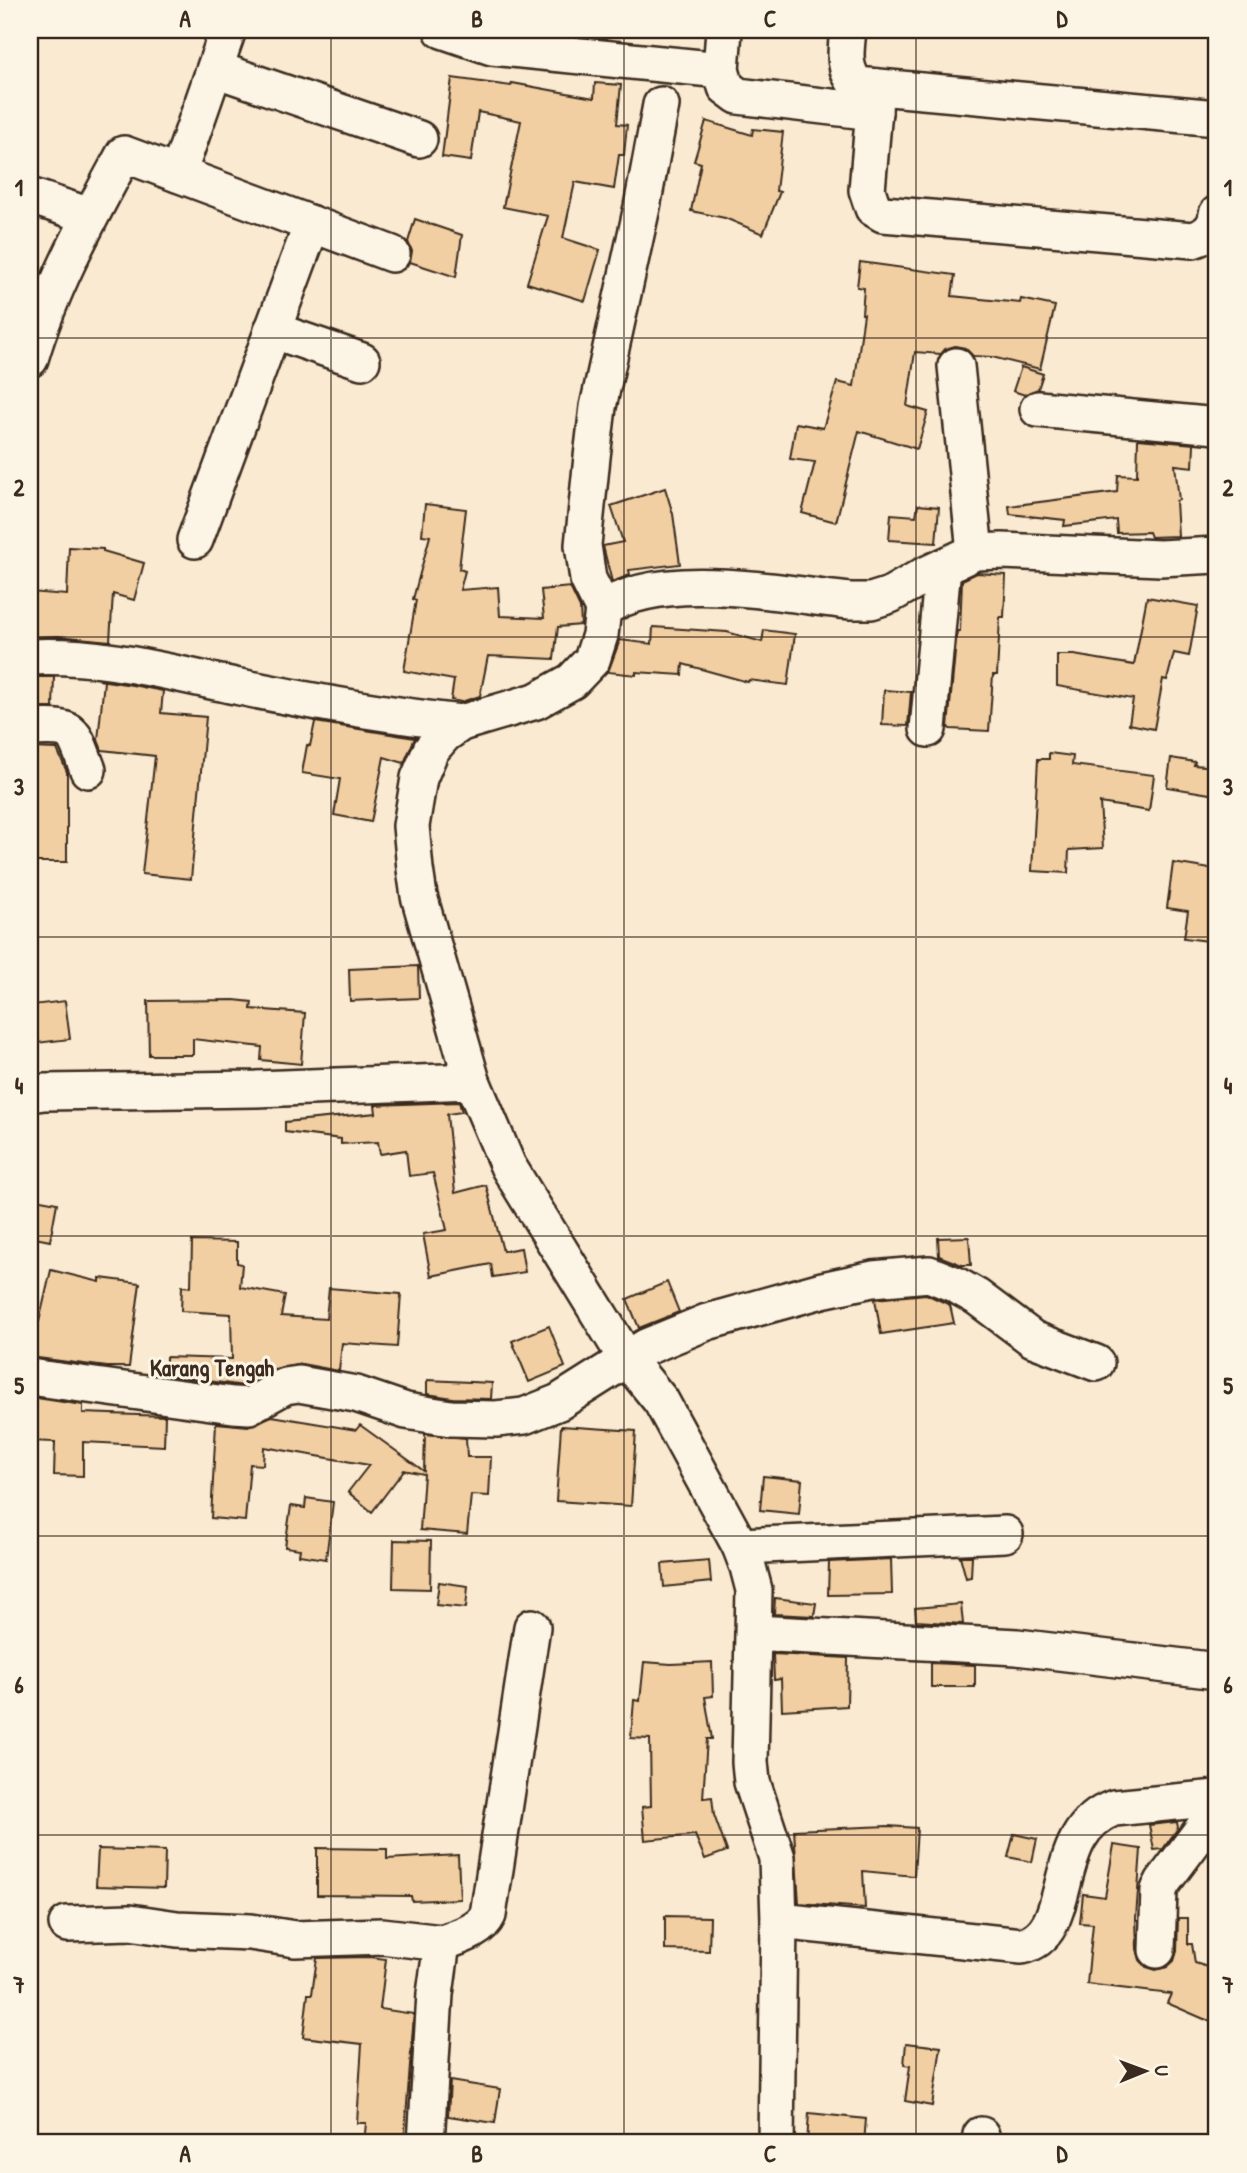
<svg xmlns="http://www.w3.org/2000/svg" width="1247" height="2173" viewBox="0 0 1247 2173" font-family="'Patrick Hand',sans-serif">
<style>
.building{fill:#f1cfa2;stroke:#3b2a1e;stroke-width:2}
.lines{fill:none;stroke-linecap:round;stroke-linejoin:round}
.minor-casing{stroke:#3b2a1e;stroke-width:40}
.minor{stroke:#fcf5e5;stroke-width:35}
.grid{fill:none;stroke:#3b2a1e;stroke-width:2;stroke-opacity:0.55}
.labels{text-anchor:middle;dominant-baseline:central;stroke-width:6;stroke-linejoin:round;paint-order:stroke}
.quarter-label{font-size:23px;font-weight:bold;fill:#3b2a1e;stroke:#fcf5e5}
.neatline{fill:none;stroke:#3b2a1e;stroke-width:2.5}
.grid-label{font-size:23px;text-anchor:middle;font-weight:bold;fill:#3b2a1e}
</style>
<rect width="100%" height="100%" fill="#f9ead1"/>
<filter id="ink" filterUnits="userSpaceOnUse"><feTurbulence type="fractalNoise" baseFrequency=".0143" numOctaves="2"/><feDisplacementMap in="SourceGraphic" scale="14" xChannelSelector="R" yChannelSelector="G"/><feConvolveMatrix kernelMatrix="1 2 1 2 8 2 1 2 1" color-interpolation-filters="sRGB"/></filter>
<g filter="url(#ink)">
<g class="building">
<polygon points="452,78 511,86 512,83 594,98 595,83 621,85 617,124 627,125 624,155 619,155 614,189 575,182 563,238 600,250 585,301 527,283 548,216 503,207 521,121 478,112 471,161 442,157"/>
<polygon points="706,121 752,135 753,129 783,132 776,191 780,192 763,234 725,218 691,211 701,163 694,161"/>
<polygon points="415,219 462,235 456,277 410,262 412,251 408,242"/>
<polygon points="860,262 955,275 952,296 1020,303 1021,299 1055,306 1040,369 992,357 973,356 965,348 955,346 945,349 941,354 915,352 907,406 928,412 917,449 859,431 836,522 802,513 815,462 790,459 796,423 823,428 837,382 854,386 864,314 862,314 864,288 857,287"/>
<polygon points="1021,367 1043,374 1038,389 1025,395 1013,391"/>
<polygon points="1138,439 1194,444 1193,467 1175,465 1179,500 1176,501 1178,536 1151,537 1149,532 1117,533 1116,520 1064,526 1065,520 1010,514 1009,506 1117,492 1118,475 1137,476"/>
<polygon points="665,488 673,514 680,564 629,570 630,575 612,582 603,546 623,542 611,506"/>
<polygon points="425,504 466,509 459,569 465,571 460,590 498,587 500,616 544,618 541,590 570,587 580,608 581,625 558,627 554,659 488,656 480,696 461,702 451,700 454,680 404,671 416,600 413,599 430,536 422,535"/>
<polygon points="918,505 939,507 936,543 889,540 891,514 916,516"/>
<polygon points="69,547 103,549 103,551 144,563 134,600 113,594 110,641 58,636 30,637 30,592 67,595"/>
<polygon points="977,573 1006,575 1004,617 1000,617 997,675 993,675 989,731 950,729 948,727 957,631 960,631 962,580"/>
<polygon points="1147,597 1198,606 1189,656 1174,653 1167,680 1163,679 1154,729 1129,724 1133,699 1057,686 1057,655 1074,655 1134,665"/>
<polygon points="653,627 727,632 762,642 764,630 795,634 788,685 749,680 748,682 683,664 682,675 636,672 636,675 608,672 620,640 652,644"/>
<polygon points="30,677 54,677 53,708 30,708"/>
<polygon points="99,680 106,681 132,685 163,691 161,713 206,717 191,879 142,874 155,756 102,750 98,740 104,681"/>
<polygon points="884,690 911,692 908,726 882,725"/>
<polygon points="315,722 415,738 404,763 384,757 371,822 334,815 340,779 302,773 307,745 310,746"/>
<polygon points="30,748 57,749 67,772 67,862 30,862"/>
<polygon points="1049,753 1073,756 1072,765 1154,775 1149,811 1100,803 1103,848 1069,850 1068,873 1032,871 1038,759 1049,759"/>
<polygon points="1171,758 1195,762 1194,765 1217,767 1216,795 1167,787"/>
<polygon points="1173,863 1217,870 1217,942 1184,938 1188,911 1167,908"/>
<polygon points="418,966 419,998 350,1001 349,969"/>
<polygon points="234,1000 252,1002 251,1009 305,1013 301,1064 261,1060 262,1047 193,1039 193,1055 149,1055 148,1001"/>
<polygon points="65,1001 70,1039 37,1043 32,1005"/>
<polygon points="459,1102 462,1112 447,1114 455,1193 486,1185 503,1251 521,1248 525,1272 493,1277 491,1264 431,1276 423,1234 447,1230 433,1173 409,1176 406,1150 380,1154 378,1142 341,1144 341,1139 285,1132 285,1122 376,1113 375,1105"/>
<polygon points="30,1198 57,1203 50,1241 30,1237"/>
<polygon points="969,1237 971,1265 962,1265 939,1256 938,1238"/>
<polygon points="192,1241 237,1242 237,1263 242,1264 240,1287 285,1295 281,1316 326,1319 329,1288 401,1294 397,1347 342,1343 339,1371 302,1364 274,1369 257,1367 257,1379 244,1386 166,1375 166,1357 232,1359 231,1314 181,1311 182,1286 191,1287"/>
<polygon points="51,1270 100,1282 100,1278 140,1283 129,1367 107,1367 30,1357 30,1321 39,1322"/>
<polygon points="667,1282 679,1312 639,1328 627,1299"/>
<polygon points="926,1294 950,1305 954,1323 881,1334 875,1299"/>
<polygon points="549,1326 565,1367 529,1382 512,1341"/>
<polygon points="427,1380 492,1383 491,1399 453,1398 427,1394"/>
<polygon points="30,1397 83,1405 83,1413 165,1416 164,1446 83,1442 83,1476 54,1475 55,1442 30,1441"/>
<polygon points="272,1416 356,1430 360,1425 424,1471 425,1434 466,1438 467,1457 491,1457 489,1496 471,1495 467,1534 420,1530 424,1474 404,1470 372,1512 348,1492 369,1465 264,1447 263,1465 250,1464 245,1521 211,1518 216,1423 248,1426"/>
<polygon points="561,1426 636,1431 631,1506 556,1501"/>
<polygon points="763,1476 802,1480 799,1514 760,1510"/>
<polygon points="306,1498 333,1502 326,1559 299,1555 300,1549 285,1547 291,1506 305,1508"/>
<polygon points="394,1540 431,1541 430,1589 393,1588"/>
<polygon points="960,1556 972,1556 971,1577 966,1578"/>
<polygon points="891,1559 892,1594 828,1595 829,1562"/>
<polygon points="709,1560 711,1582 664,1587 662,1564"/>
<polygon points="439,1582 468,1586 466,1608 436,1605"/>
<polygon points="775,1598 816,1603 814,1616 774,1614"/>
<polygon points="961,1604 963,1624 916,1621 915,1608"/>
<polygon points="773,1654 848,1658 847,1706 782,1710 781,1679 774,1680"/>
<polygon points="644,1662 671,1664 712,1662 713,1696 705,1697 712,1739 707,1739 703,1798 712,1797 714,1815 727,1851 705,1859 695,1835 645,1840 642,1807 651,1806 650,1739 631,1738 634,1700 640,1701"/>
<polygon points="931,1663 975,1665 975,1687 931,1687"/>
<polygon points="1177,1822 1178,1828 1163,1849 1154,1850 1149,1825"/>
<polygon points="888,1826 917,1828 914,1876 863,1871 865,1908 799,1903 794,1830"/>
<polygon points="1014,1834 1037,1839 1032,1862 1008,1857"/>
<polygon points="1114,1845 1141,1849 1136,1918 1137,1949 1140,1960 1146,1967 1156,1970 1167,1967 1174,1961 1177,1951 1178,1918 1188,1918 1188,1944 1192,1944 1195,1963 1217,1970 1217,2018 1212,2016 1211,2022 1167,2003 1171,1994 1087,1984 1093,1924 1080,1923 1083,1894 1105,1897"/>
<polygon points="317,1848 387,1849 387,1859 458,1855 460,1899 412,1901 411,1896 317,1895"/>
<polygon points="98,1849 165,1851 164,1888 96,1886"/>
<polygon points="665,1916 710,1917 709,1951 665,1950"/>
<polygon points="370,1957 386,1959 380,2009 414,2014 404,2143 364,2143 366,2123 357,2123 362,2044 303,2037 308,1994 312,1994 317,1958"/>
<polygon points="906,2043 941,2047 932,2106 905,2101 910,2066 904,2065"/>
<polygon points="450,2081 500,2089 495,2123 448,2116"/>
<polygon points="809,2113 866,2119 864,2143 807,2143"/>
</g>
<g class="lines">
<defs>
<g id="minor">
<polyline points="442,30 492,47 721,70 726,87 738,96 874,112"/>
<path d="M 848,30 C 846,51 842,68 857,85 L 1217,118"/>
<polyline points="215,69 419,139"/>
<polyline points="721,70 724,30"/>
<path d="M 876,87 L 867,190 L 873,208 L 883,214 L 1193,240 C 1205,236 1216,229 1217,214"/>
<polyline points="178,174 228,30"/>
<polyline points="30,196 90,216"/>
<polyline points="272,330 362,361"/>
<path d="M 30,359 C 51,287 89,219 124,154 L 392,254"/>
<polyline points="956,366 975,552"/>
<polyline points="1038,409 1217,426"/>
<polyline points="195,540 312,224"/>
<polyline points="603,609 588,579 583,545 592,457 598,407 642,207 661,105"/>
<path d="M 30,657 C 101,653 170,673 240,687 C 313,702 387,715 461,723"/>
<path d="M 30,728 C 76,726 72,728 88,770"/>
<polyline points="928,729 943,567"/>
<polyline points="30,1094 44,1092 256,1089 472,1081"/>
<polyline points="30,1377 233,1405 249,1406 285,1386 299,1384 356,1394 406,1411 451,1418 496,1419 524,1416 559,1402 646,1347 707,1322 822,1290 873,1279 929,1274 954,1284 977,1297 1033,1339 1096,1363"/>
<polyline points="740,1546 1005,1534"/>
<polyline points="754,1633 1017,1647 1217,1671"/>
<path d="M 779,1921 L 1022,1946 C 1078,1934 1046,1832 1114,1808 L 1217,1798"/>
<polyline points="67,1924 130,1922 177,1929 250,1932 295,1939 382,1936 442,1943"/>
<polyline points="1157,1950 1159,1890 1163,1882 1217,1810"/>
<polyline points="981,2135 981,2143"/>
<path d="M 426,2143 L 435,1994 L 442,1943 C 458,1937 480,1932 488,1915 L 532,1627"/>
<path d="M 776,2143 L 779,1921 L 777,1858 L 752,1782 L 750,1762 L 754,1590 L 748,1567 L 740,1546 L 661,1401 L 626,1358 L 508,1166 L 472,1081 L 419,896 L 415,869 L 411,826 L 419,778 L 431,750 L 444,735 L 461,723 L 536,701 L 572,681 L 592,660 L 600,635 L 603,609 C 662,568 781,594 850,601 L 871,601 L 890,595 L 923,576 L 975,552 L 1002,551 L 1160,558 L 1217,555"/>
</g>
</defs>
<use href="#minor" class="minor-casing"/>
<use href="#minor" class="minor"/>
</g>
</g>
<path class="grid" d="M 331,30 L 331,2143M 624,30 L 624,2143M 916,30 L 916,2143M 30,338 L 1217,338M 30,637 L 1217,637M 30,937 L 1217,937M 30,1236 L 1217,1236M 30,1536 L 1217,1536M 30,1835 L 1217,1835"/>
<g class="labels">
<g class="quarter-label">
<text x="212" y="1367">Karang Tengah</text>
</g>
</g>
<rect width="1247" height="2173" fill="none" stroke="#fcf5e5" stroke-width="77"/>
<g transform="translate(1145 2071) rotate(89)" stroke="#fcf5e5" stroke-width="5" paint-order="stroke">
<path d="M0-5L12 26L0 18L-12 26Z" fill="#3b2a1e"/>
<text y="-10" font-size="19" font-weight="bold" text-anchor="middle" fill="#3b2a1e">U</text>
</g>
<rect x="38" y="38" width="1170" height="2096" class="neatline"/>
<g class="grid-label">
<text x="185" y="27">A</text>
<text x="477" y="27">B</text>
<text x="770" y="27">C</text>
<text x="1062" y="27">D</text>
<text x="19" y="196">1</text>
<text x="1228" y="196">1</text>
<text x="19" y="496">2</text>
<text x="1228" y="496">2</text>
<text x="19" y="795">3</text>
<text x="1228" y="795">3</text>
<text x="19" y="1094">4</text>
<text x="1228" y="1094">4</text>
<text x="19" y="1394">5</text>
<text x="1228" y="1394">5</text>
<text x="19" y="1693">6</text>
<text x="1228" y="1693">6</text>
<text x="19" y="1993">7</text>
<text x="1228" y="1993">7</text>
<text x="185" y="2162">A</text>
<text x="477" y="2162">B</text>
<text x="770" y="2162">C</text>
<text x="1062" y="2162">D</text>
</g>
</svg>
